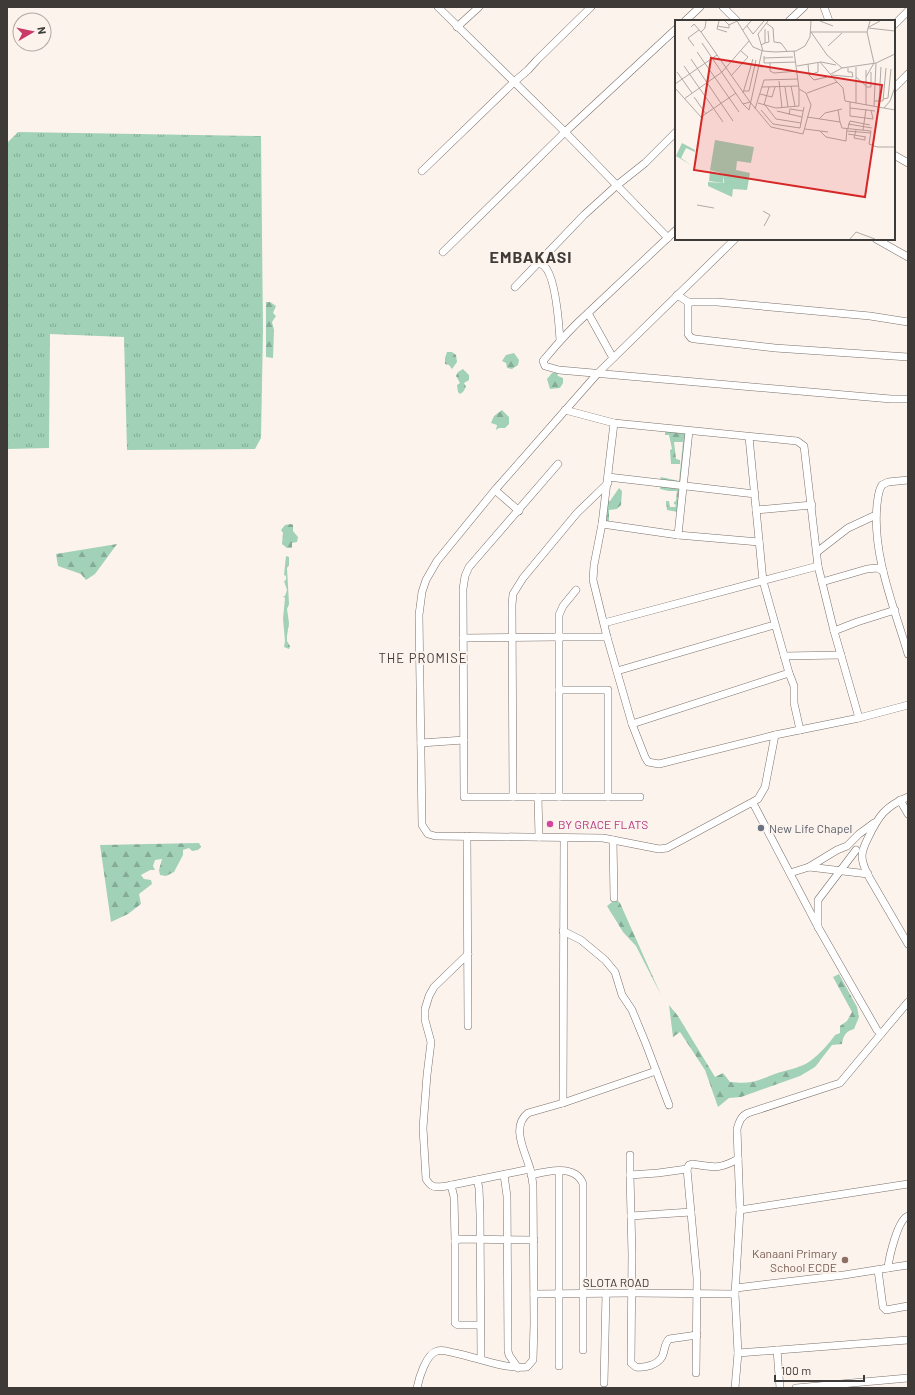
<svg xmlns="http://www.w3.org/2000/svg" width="915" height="1395" viewBox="0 0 915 1395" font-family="Barlow,sans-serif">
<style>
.grass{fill:url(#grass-tufts)}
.forest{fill:url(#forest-firs)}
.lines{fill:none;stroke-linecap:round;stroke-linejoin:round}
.minor-casing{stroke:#79706b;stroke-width:8}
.minor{stroke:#fff;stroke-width:7}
.hotel-dot{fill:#d1479c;stroke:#fdf3ed;stroke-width:1.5}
.worship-dot{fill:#6b7280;stroke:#fdf3ed;stroke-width:1.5}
.education-dot{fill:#8d6e63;stroke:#fdf3ed;stroke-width:1.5}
.labels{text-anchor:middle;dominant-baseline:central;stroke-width:4;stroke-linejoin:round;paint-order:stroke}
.hotel-label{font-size:12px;fill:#b23c85;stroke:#fdf3ed;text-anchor:start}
.worship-label{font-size:12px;fill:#5b616d;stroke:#fdf3ed;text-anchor:start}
.education-label{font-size:12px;fill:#785e54;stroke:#fdf3ed;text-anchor:end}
.street-label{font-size:12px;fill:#3e3a38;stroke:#fdf3ed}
.neighbourhood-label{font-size:13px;letter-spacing:1px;fill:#3e3a38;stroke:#fdf3ed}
.district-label{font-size:16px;font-weight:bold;letter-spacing:1px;fill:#3e3a38;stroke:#fdf3ed}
.inset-road{fill:none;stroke:#b1a9a5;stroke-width:1}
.view{fill:#d62828;fill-opacity:0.15;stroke:#d62828;stroke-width:2}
.inset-edge{fill:none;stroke:#3e3a38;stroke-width:2}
</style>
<defs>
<pattern id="grass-tufts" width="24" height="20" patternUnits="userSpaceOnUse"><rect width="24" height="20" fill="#a1d1b7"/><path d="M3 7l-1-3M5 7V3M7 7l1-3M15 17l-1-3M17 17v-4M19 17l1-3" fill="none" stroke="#85ab96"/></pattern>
<pattern id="forest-firs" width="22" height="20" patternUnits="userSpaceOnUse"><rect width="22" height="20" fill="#a1d1b7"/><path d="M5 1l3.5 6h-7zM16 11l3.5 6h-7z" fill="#85ab96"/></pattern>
</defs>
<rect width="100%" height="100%" fill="#fdf3ed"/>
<polygon class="grass" points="18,132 261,136 263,331 261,438 255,449 127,450 124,337 50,334 49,448 7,449 7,143"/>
<g class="forest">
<polygon points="266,302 270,302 276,306 273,313 276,316 272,322 274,330 273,358 266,357"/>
<polygon points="447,352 452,352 456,355 457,362 452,369 449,365 445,364 445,358"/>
<polygon points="514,353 519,360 518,365 512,369 507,368 506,363 502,361 506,355"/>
<polygon points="463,369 469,375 469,380 464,383 466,387 463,392 460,394 458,392 457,385 460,383 456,376 458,372"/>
<polygon points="552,373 557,373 558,376 563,378 563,383 560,388 550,389 547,379"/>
<polygon points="502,410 509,417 509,424 505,428 499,428 496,430 497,425 491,423 494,416"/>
<polygon points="665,431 686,434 680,483 659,481 661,477 679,481 683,442 674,442 676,459 680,460 680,464 671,464 670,450 672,449 669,435 665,435"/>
<polygon points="660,486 679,488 678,512 667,510 666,501 669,501 670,507 675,507 676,505 674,504 674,502 676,501 677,491 669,491 660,489"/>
<polygon points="619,488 622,491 621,505 617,509 609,510 609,521 606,522 605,513 607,501 610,501"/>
<polygon points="291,524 293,525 293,531 298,537 297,542 292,543 292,548 287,548 282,544 283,533 281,530 285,525"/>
<polygon points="117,544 95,574 86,580 81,574 58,566 56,554"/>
<polygon points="286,556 289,557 289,565 287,568 289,604 287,609 289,623 287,636 287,641 290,646 289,649 284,647 285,641 283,619 285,598 283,596 285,596 287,590 284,581 286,580 286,576 284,575"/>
<polygon points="199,843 201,847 198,850 192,851 189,848 183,850 183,855 174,872 166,876 160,875 159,870 162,859 155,860 153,866 155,870 150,870 141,875 144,879 151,880 152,884 139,894 141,904 128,914 111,922 100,845"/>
<polygon points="616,899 620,903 661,995 636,946 623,932 607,906"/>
<path d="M 839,974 L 857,1007 L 859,1017 L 854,1029 C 846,1031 843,1036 842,1044 L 832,1045 L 815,1067 L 800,1076 L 741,1097 L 729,1098 L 718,1107 L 705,1070 L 680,1032 L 673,1037 L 669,1005 L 678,1016 L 715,1077 L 723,1073 L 730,1082 C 749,1084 755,1082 772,1075 C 781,1071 792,1070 801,1066 C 813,1062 828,1045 835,1035 L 840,1033 L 840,1026 L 847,1021 L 852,1012 L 833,977 Z"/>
</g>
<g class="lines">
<defs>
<g id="minor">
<polyline points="438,7 565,132 668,238"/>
<polyline points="723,7 737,21"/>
<polyline points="824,7 829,21"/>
<polyline points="685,21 700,7"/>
<polyline points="789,21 804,7"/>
<polyline points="894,25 908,11"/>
<polyline points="457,27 479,7"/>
<polyline points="894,88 908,74"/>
<polyline points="894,155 908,163"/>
<polyline points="422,171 514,82 528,70 537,60 591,7"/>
<polyline points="735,239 598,373 495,490 437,561 426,580 422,592 419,615 422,825 428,834 435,836 603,838 659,849 667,848 758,799 765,787 775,735 859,718 908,705"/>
<polyline points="876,239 908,257"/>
<polyline points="443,252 565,132 676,29"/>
<path d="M 538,263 C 540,264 542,264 544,266 C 556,276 559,325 560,340"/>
<polyline points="515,287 584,215 616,186 645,163 676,132"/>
<polyline points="677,295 688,302 717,302 870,316 908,322"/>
<polyline points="688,302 688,334 691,338 695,339 775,348 908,357"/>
<path d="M 588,313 C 571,328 557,344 543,361 L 545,366 L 559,370 L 891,399 L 908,399"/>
<polyline points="613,358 588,313 676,230"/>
<polyline points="565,410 614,423 797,441 804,446 818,566 834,631 859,718"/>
<polyline points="614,423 602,524 594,565 593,580 607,637 632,724 645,757 648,762 659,764 775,735"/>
<polyline points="689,431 678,535 759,542"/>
<polyline points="749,437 763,581 789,673 794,686 794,703 800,730"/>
<polyline points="558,464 469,567 465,576 463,589 464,797 640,797"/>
<polyline points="608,477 755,494"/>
<path d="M 908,480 L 888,482 L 882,485 C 878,491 878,498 877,505 C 872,554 894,607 908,654"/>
<polyline points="495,490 519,511"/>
<polyline points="756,510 812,505"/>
<polyline points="602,524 678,535"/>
<polyline points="817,552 848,528 876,515"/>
<polyline points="822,582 867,569 877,568 883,571"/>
<polyline points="604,623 818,566"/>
<polyline points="834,631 857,622 895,610"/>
<polyline points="463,638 559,637 607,637"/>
<polyline points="784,656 841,655"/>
<polyline points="617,671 774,625"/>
<polyline points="559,690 608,690 608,797"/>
<polyline points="632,724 789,673"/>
<polyline points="421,743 464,740"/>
<polyline points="513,797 512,605 513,594 523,578 577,513 608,483"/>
<polyline points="538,797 539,837"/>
<polyline points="559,797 559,615 563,606 576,590"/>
<path d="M 908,797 C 885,806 878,817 868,838 C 865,844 862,850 862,856 C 862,864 866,871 869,877 L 908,944"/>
<polyline points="900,800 908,814"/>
<polyline points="753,803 818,927 877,1030 881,1034 908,1002"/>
<polyline points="467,836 468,1026"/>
<polyline points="613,840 614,898"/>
<polyline points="809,867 837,850 847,846 859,834 874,823"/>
<polyline points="790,873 809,867 868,874"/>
<polyline points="818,927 818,900 856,850"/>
<polyline points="563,931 581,940 605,960 615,972 622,995 632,1010 646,1044 669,1105"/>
<path d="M 468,954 L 434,987 L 429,996 L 425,1009 L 425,1020 L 431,1042 L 427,1075 L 423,1128 L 426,1179 C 432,1189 436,1187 447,1186 L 530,1169"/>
<polyline points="563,1103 656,1071"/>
<polyline points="687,1169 697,1278 696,1373"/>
<polyline points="504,1175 507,1196 508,1351 509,1355 518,1368"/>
<path d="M 531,1175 C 547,1171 576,1164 583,1184 L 583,1350"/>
<polyline points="630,1175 630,1155"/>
<polyline points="477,1180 479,1188 480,1214 481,1359"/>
<polyline points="451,1185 454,1197 455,1241"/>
<polyline points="740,1210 908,1184"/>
<polyline points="631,1216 691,1212"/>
<polyline points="888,1268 908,1265"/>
<polyline points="878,1270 883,1307 886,1310 908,1306"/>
<path d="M 736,1288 L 844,1275 L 888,1268 C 889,1257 898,1219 908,1216"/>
<polyline points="534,1294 632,1293 735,1294"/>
<polyline points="480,1325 458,1325 455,1323 455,1241 459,1239 534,1240"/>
<path d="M 697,1335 L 669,1339 C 664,1344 665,1351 662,1357 C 657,1365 645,1368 636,1367 L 631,1363 L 632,1255 L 630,1175 L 658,1173 L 687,1169 L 689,1165 L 692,1164 C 714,1167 718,1170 738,1159"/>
<polyline points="777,1350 780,1388"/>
<polyline points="738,1353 908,1340"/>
<polyline points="559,1366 559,1171"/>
<polyline points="604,1383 606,1293"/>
<path d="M 417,1388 C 419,1378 426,1354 437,1351 C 442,1349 449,1352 455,1353 C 479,1358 503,1369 527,1367 L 533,1360 L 534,1324 L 533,1185 C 532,1180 532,1174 530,1169 C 526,1153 510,1127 528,1113 L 563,1103 L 564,838"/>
<path d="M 735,1388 L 738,1353 L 735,1294 L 740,1210 L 737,1129 C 739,1122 741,1116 748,1113 L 840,1083 L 881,1034"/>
<polyline points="796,1388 908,1378"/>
</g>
</defs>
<use href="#minor" class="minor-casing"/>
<use href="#minor" class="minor"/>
</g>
<circle class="hotel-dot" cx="550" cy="824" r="4"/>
<circle class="worship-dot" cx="761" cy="828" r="4"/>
<circle class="education-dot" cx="845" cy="1260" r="4"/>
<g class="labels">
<g class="hotel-label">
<text x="558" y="824">BY GRACE FLATS</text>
</g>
<g class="worship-label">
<text x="769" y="828">New Life Chapel</text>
</g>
<g class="education-label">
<text x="837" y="1253">Kanaani Primary<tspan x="837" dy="14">School ECDE</tspan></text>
</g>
<g class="street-label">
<text x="616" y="1282">SLOTA ROAD</text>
</g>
<g class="neighbourhood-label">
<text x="423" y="658">THE PROMISE</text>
</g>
<g class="district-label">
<text x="531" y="256">EMBAKASI</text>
</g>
</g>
<g transform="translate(675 20)">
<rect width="220" height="220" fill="#fdf3ed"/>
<path d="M 40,120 L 79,127 L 76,143 L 62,141 L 61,150 L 75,153 L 72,170 L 58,169 L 57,177 L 33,166 L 33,162 L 49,163 L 49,154 L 35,150 Z" fill="#a1d1b7"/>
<path d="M 7,123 L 20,130 L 20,132 L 11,128 L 6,138 L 16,145 L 1,136 ZM 35,151 L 49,155 L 48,163 L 34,161 Z" fill="#a1d1b7"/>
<path class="inset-road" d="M 44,1 L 42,9 L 52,12M 50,1 L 54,5 L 62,1M 62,1 L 78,27 L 88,31 L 100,32 L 121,31 L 130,26 L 135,17 L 136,1M 145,1 L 158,6M 91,3 L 98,8 L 99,22 L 106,23 L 112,31M 42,6 L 54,8 L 54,5M 72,6 L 78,14 L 89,1M 16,7 L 19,4 L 26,12 L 75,82 L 96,107 L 128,114 L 136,85 L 131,73 L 124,69 L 119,31M 194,7 L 205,1M 193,8 L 220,11M 68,10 L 76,1M 26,12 L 30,8 L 31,1M 135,12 L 192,12M 136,12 L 152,35 L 167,48M 27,23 L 68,84 L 75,82M 90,23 L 94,22 L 93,11M 86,25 L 90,23 L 90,9M 19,26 L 13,18 L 24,10M 153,26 L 167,13M 88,31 L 83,14 L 93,1M 22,32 L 64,92M 89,36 L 89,43 L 121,42M 89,38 L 118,37M 16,39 L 58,101M 95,43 L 95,51 L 99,53 L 123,51M 133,44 L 134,55 L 139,60 L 152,57M 9,46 L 48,102M 122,46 L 146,42 L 161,45M 181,47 L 181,83M 191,50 L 191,66M 2,52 L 17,73M 156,54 L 167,48 L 201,43 L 220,34M 134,55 L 143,52 L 143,43M 157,55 L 178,57 L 177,52 L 173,52 L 173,48M 56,56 L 73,37 L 66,31M 181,57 L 191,66 L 191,85M 191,57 L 199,43 L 192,12 L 195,1M 104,61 L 107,88M 162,62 L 168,68 L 170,81 L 220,90M 0,64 L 42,35M 116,66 L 120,86M 87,67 L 124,66M 110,67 L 113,87M 191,67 L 196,67 L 196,52M 0,68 L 26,97 L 61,73M 69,71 L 74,71 L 81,40M 68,73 L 78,39M 132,73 L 162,62 L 145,42M 85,74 L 97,77 L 100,67M 19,77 L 31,94M 9,79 L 47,52 L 74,21M 208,79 L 213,78 L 216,49M 199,81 L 208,81 L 211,48M 204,81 L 206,47M 175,82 L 175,96 L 198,99 L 196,90M 83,83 L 101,88 L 124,86 L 124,69M 68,84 L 74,90 L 87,31M 89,85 L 94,67M 90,85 L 101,99 L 126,103M 199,86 L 201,43M 175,88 L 200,91M 209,88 L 215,81 L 220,67M 80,89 L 89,60 L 123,59M 86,90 L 98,104 L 125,108 L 129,87M 163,90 L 165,102M 102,91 L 127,97M 114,95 L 115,89 L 128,91M 132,97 L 165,102 L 167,108 L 196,111 L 194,124 L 202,127 L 220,127M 144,99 L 150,93 L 167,89M 173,104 L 197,108M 173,108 L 175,101 L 195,105M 130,109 L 153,112M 181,110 L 179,118 L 190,120 L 190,117M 188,110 L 191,89M 145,111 L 151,117 L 171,121 L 172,108M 172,111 L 196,113M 173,114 L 191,117M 22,185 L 39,188M 88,191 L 95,195 L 89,206M 175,219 L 181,212 L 200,219"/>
<path class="view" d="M 36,38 L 207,65 L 190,177 L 19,150 Z"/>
<rect width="220" height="220" class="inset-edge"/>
</g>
<rect width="915" height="1395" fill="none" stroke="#3e3a38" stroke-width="16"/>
<g transform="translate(32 32) rotate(81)"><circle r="19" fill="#fdf3ed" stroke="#b1a9a5"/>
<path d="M0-3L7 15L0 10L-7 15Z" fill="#c83a68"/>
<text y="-6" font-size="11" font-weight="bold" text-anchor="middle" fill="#3e3a38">N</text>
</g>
<path d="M775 1375v6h89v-6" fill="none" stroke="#3e3a38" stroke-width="2"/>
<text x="781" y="1375" font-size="12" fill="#3e3a38" stroke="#fdf3ed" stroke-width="3" paint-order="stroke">100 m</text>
</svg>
